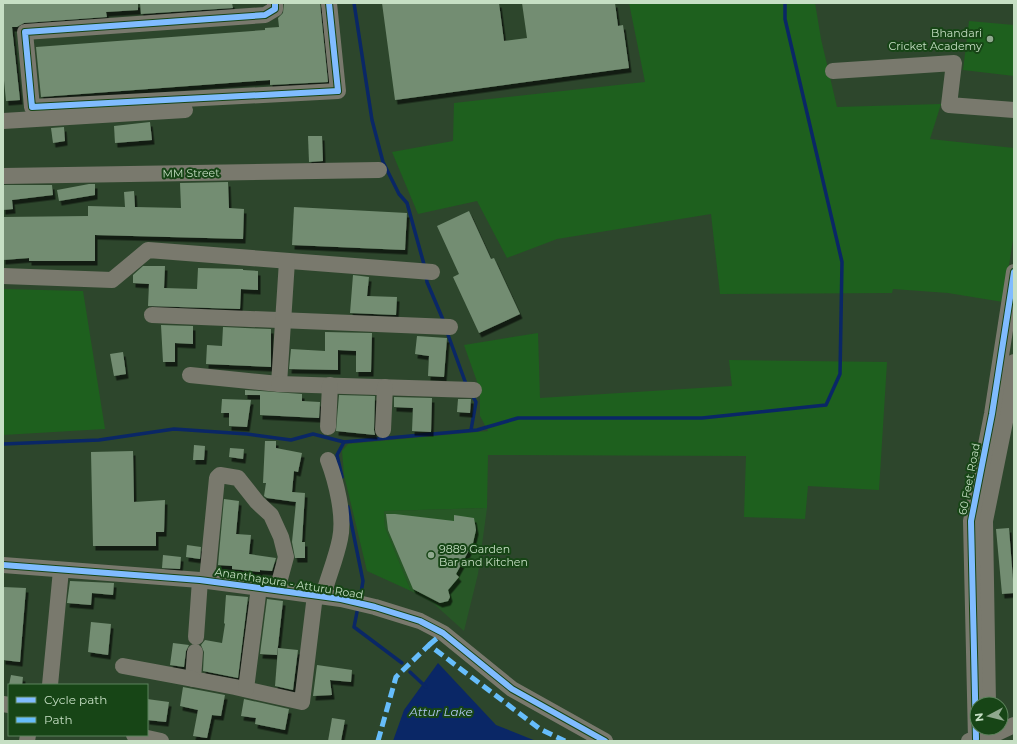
<svg xmlns="http://www.w3.org/2000/svg" width="1017" height="744" viewBox="0 0 1017 744" font-family="Montserrat,sans-serif">
<style>
.built{fill:#275726}
.green{fill:#1e601e}
.water{fill:#0a2766}
.lines{fill:none;stroke-linecap:round;stroke-linejoin:round}
.stream{stroke:#0a2766;stroke-width:3.5}
.building{fill:#738d72;filter:url(#shadow)}
.minor{stroke:#79796d;stroke-width:16}
.quiet{stroke:#66bdfb;stroke-width:5;stroke-dasharray:10 5;stroke-linecap:butt}
.cycleway-casing{stroke:#174516;stroke-width:8}
.cycleway{stroke:#80bcff;stroke-width:6}
.poi-dot{fill:#90a98f;stroke:#174516;stroke-width:1.5}
.labels{text-anchor:middle;dominant-baseline:central;stroke-width:4;stroke-linejoin:round;paint-order:stroke}
.poi-label{font-size:11px;fill:#c6dfc4;stroke:#174516;text-anchor:end}
.street-label{font-size:11px;fill:#c6dfc4;stroke:#174516}
.water-label{font-size:12px;font-style:italic;fill:#b0c6f0;stroke:#174516}
</style>
<defs>
<filter id="shadow"><feDropShadow dx="2.5" dy="4.5" stdDeviation="0" flood-color="#0009"/></filter>
</defs>
<rect width="100%" height="100%" fill="#2d462c"/>
<polygon class="built" points="487,508 478,574 464,631 433,603 411,591 385,527 384,511"/>
<g class="green">
<polygon points="629,3 815,3 821,39 837,107 941,104 930,139 1014,148 1014,234 1003,302 948,293 893,289 892,293 720,294 711,214 557,239 507,258 477,201 418,214 392,152 453,141 454,103 645,82"/>
<polygon points="969,21 1014,25 1014,76 963,70"/>
<polygon points="3,289 83,291 105,429 3,435"/>
<polygon points="538,333 540,398 732,386 729,360 887,362 879,490 808,486 805,519 744,517 746,456 488,455 487,508 384,511 385,527 411,591 367,571 344,475 342,451 348,444 488,431 480,416 480,390 464,345"/>
</g>
<polygon class="water" points="438,663 496,725 536,741 393,741 404,710"/>
<g class="lines">
<g class="stream">
<polyline points="354,3 372,120 383,162 399,194 407,203 425,268"/>
<polyline points="426,276 427,282 444,322"/>
<polyline points="447,332 466,384"/>
<polyline points="471,430 476,402 472,395"/>
<polyline points="3,444 99,440 174,429 247,434 291,440 313,434 344,442"/>
<polyline points="342,477 337,455 344,442 477,430 518,418 702,418 826,405 840,374 842,262 785,19 785,3"/>
<polyline points="348,507 363,581 360,599"/>
<polyline points="358,607 354,627 402,663"/>
<polyline points="410,672 426,687"/>
</g>
</g>
<g class="building">
<polygon points="3,3 138,3 138,10 106,12 107,17 24,23 17,27 12,27 20,100 6,101 3,70"/>
<polygon points="140,3 232,3 233,8 141,14"/>
<polygon points="284,3 320,3 328,82 270,85 270,80 41,97 36,47 265,30 265,28 279,27 278,18 283,13"/>
<polygon points="382,3 499,3 504,41 527,38 522,3 615,3 618,26 623,25 629,68 395,100"/>
<polygon points="150,122 152,140 115,143 114,126"/>
<polygon points="64,127 65,141 53,143 51,128"/>
<polygon points="308,136 322,136 323,161 309,162"/>
<polygon points="228,182 229,208 244,209 243,239 95,235 95,261 29,261 29,258 3,260 3,217 88,216 88,206 125,207 124,192 134,191 135,207 181,208 180,183"/>
<polygon points="89,184 95,184 95,195 59,201 57,190"/>
<polygon points="3,185 52,185 53,195 12,200 13,209 3,210"/>
<polygon points="294,207 407,213 405,250 292,245"/>
<polygon points="469,211 491,259 494,258 520,314 479,333 453,277 459,274 437,226"/>
<polygon points="143,266 165,266 164,288 197,289 198,268 243,269 243,270 258,271 258,290 241,289 240,309 148,306 149,284 133,283 133,275"/>
<polygon points="353,275 369,277 367,296 397,297 396,315 350,313"/>
<polygon points="161,325 193,326 193,344 175,343 175,362 163,362"/>
<polygon points="223,327 271,329 271,367 206,364 207,345 222,346"/>
<polygon points="325,332 372,333 371,372 356,372 356,351 338,350 338,370 289,369 291,349 325,351"/>
<polygon points="417,336 447,338 444,377 428,376 429,356 415,354"/>
<polygon points="123,352 126,374 114,376 110,354"/>
<polygon points="245,390 302,394 302,401 320,402 319,418 260,415 260,395 245,395"/>
<polygon points="339,395 375,396 374,430 375,435 336,431"/>
<polygon points="394,397 432,398 431,432 412,431 413,408 394,407"/>
<polygon points="222,399 251,400 247,427 229,426 229,413 221,413"/>
<polygon points="458,399 471,399 470,413 457,412"/>
<polygon points="265,441 276,441 276,448 302,453 298,472 294,471 292,492 305,493 302,542 305,542 305,558 295,558 292,542 296,502 267,498 264,496 266,483 263,483"/>
<polygon points="194,445 205,446 204,460 193,460"/>
<polygon points="230,448 244,449 243,459 229,457"/>
<polygon points="133,451 134,502 165,500 164,532 156,532 156,546 93,546 91,452"/>
<polygon points="224,499 239,501 236,534 251,535 249,554 276,558 272,571 260,570 260,572 232,569 232,566 218,565"/>
<polygon points="386,514 395,514 454,521 454,515 474,518 476,530 473,543 456,574 459,577 448,590 450,597 448,601 440,603 413,589 388,530"/>
<polygon points="1009,528 1014,593 1002,594 996,529"/>
<polygon points="187,545 201,547 200,559 186,557"/>
<polygon points="163,555 181,557 180,569 162,568"/>
<polygon points="70,581 114,583 113,595 92,593 91,605 67,603"/>
<polygon points="3,587 26,588 20,662 3,660"/>
<polygon points="226,595 248,597 238,678 203,671 204,652 201,645 205,640 222,643 225,624 224,623"/>
<polygon points="267,599 283,601 277,655 260,654"/>
<polygon points="91,622 111,624 108,655 88,652"/>
<polygon points="173,643 189,645 186,651 184,667 170,665"/>
<polygon points="278,648 298,650 293,690 275,686"/>
<polygon points="317,665 352,670 351,682 330,680 332,695 313,696"/>
<polygon points="11,675 23,677 22,685 9,685"/>
<polygon points="183,687 225,695 221,716 212,715 207,738 193,736 198,710 180,706"/>
<polygon points="147,699 169,702 166,722 147,720"/>
<polygon points="244,699 289,709 285,730 255,724 256,718 241,716"/>
<polygon points="332,718 345,720 341,741 328,741"/>
</g>
<g class="lines">
<g class="minor">
<polyline points="275,3 275,9 265,15 25,32 32,107 338,91 329,3"/>
<polyline points="833,71 954,63 949,105 1014,110"/>
<polyline points="3,121 185,110"/>
<polyline points="3,176 379,170"/>
<polyline points="3,276 112,280 148,250 432,272"/>
<polyline points="152,315 450,327"/>
<polyline points="190,375 279,384 287,261"/>
<polyline points="279,384 474,390"/>
<polyline points="328,427 330,385"/>
<polyline points="383,430 385,387"/>
<polyline points="3,565 200,580 341,599 375,607 420,621 443,633 512,689 605,741"/>
<polyline points="207,580 217,478 220,475 238,478 257,502 271,515 281,537 286,557 277,590"/>
<path d="M 323,596 C 328,577 336,559 340,539 C 345,516 336,481 328,460"/>
<polyline points="196,637 200,580"/>
<polyline points="195,652 193,679 235,687 302,702 315,595"/>
<polyline points="123,666 193,679"/>
<polyline points="50,685 61,570"/>
<polyline points="246,689 259,587"/>
<polyline points="3,704 9,705"/>
<polyline points="988,704 985,521 1006,417 1014,362"/>
<polyline points="134,735 161,741"/>
<polyline points="976,739 971,521 992,414 1014,272"/>
<polyline points="27,741 28,735"/>
<polyline points="969,741 997,733 1014,725"/>
</g>
<g class="quiet">
<polyline points="429,645 443,633"/>
<polyline points="378,741 396,677 429,645 540,729 565,741"/>
</g>
<defs>
<g id="cycleway">
<polyline points="275,3 275,9 265,15 25,32 32,107 338,91 329,3"/>
<polyline points="3,565 200,580 341,599 375,607 420,621 443,633 512,689 605,741"/>
<polyline points="976,739 971,521 992,414 1014,272"/>
</g>
</defs>
<use href="#cycleway" class="cycleway-casing"/>
<use href="#cycleway" class="cycleway"/>
</g>
<g class="poi-dot">
<circle cx="990" cy="39" r="4"/>
<circle cx="431" cy="555" r="4"/>
</g>
<g class="labels">
<g class="poi-label">
<text x="982" y="33">Bhandari<tspan x="982" dy="13">Cricket Academy</tspan></text>
<text x="439" y="549" text-anchor="start">9889 Garden<tspan x="439" dy="13">Bar and Kitchen</tspan></text>
</g>
<g class="street-label">
<text transform="translate(191 173) rotate(-1)">MM Street</text>
<text transform="translate(969 479) rotate(-79)">60 Feet Road</text>
<text transform="translate(289 583) rotate(9)">Ananthapura - Atturu Road</text>
</g>
<g class="water-label">
<text x="441" y="711">Attur Lake</text>
</g>
</g>
<rect width="1017" height="744" fill="none" stroke="#c6dfc4" stroke-width="8"/>
<rect x="8" y="684" width="140" height="52" fill="#174516" stroke="#5d835c"/>
<rect x="16" y="697" width="20" height="6" fill="#80bcff" stroke="#5d835c"/>
<text x="44" y="704" font-size="12" fill="#c6dfc4">Cycle path</text>
<rect x="16" y="717" width="20" height="6" fill="#66bdfb" stroke="#5d835c"/>
<text x="44" y="724" font-size="12" fill="#c6dfc4">Path</text>
<g transform="translate(989 716) rotate(263)"><circle r="19" fill="#174516" stroke="#5d835c"/>
<path d="M0-3L7 15L0 10L-7 15Z" fill="#90a98f"/>
<text y="-6" font-size="11" font-weight="bold" text-anchor="middle" fill="#c6dfc4">N</text>
</g>
</svg>
